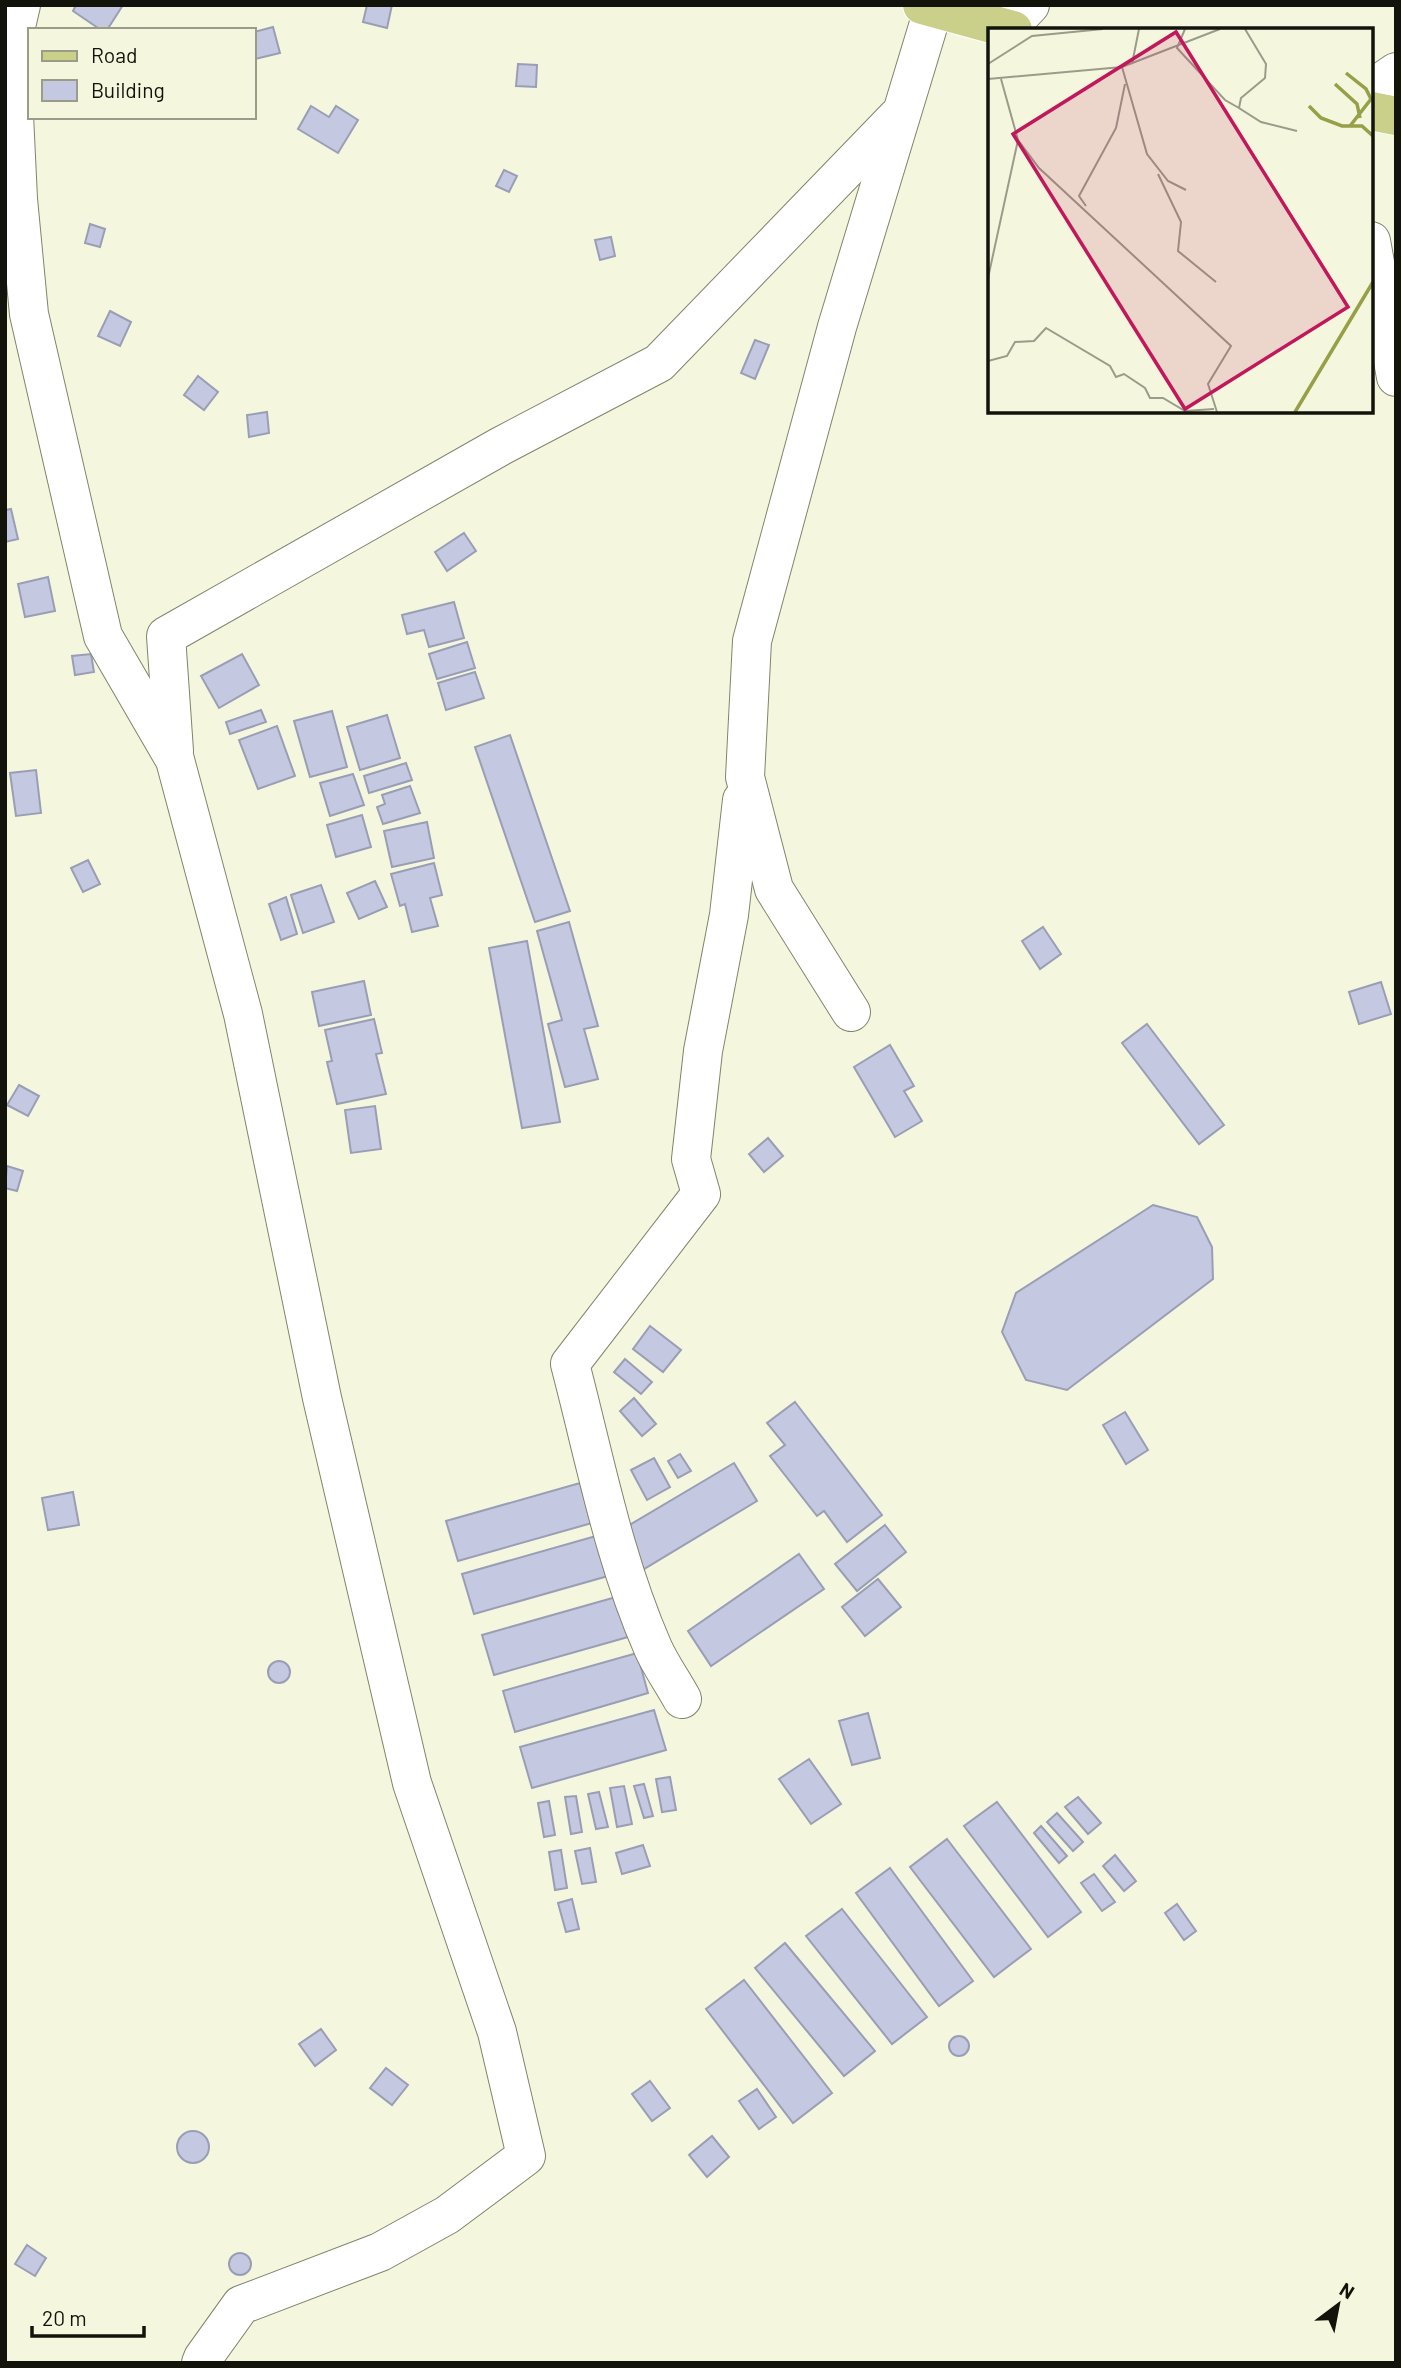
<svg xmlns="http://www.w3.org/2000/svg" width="1401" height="2368" viewBox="0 0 1401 2368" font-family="Barlow,sans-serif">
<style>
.building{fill:#c4c8e0;stroke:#9a9eb5;stroke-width:2}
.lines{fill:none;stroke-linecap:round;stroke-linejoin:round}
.minor-casing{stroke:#81846d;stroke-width:40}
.major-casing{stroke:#fff;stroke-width:40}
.minor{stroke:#fff;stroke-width:38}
.major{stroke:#cad08a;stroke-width:38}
.inset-river{fill:none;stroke:#979f47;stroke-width:3.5}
.inset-road{fill:none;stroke:#9a9c89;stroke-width:2}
.view{fill:#c2185b;fill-opacity:0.15;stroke:#c2185b;stroke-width:3.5}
.inset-edge{fill:none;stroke:#12130a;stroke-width:3.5}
</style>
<rect width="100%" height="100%" fill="#f4f7de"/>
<g class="building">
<polygon points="76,5 123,5 107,30 101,30 73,11"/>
<polygon points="367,5 392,5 387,28 363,22"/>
<polygon points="273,27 280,53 255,59 254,32"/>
<polygon points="518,64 537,65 536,87 516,86"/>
<polygon points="311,106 329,117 336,106 358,120 338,153 298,129"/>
<polygon points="504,170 517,176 509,192 496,186"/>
<polygon points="90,224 105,229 100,247 85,243"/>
<polygon points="611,237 615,256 600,260 595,240"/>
<polygon points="110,311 131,322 120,346 98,336"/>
<polygon points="755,340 769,345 755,379 741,373"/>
<polygon points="198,376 218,392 204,410 184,395"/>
<polygon points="267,412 269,433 249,437 247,415"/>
<polygon points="11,509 18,539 5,542 5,510"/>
<polygon points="464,533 476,551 447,571 435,552"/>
<polygon points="48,577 55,611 25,617 18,584"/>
<polygon points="454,602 464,638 429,647 424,630 407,634 402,615"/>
<polygon points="467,642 475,668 437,679 429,654"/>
<polygon points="91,654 94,672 75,675 72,656"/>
<polygon points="242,654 259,685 219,708 201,676"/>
<polygon points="475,672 484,698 446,710 438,683"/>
<polygon points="261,710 266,722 230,734 226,722"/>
<polygon points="332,711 347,767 310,777 294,721"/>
<polygon points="387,715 400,758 360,770 347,727"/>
<polygon points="277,726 295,776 258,789 239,740"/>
<polygon points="510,735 570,911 535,922 475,747"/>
<polygon points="406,763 412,780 369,793 364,776"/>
<polygon points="36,770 41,813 16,816 10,773"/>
<polygon points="353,774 364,805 330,816 320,783"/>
<polygon points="410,786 420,813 383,824 377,807 385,804 382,795"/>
<polygon points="362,815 371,847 336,857 327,825"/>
<polygon points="427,822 434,858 392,867 384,831"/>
<polygon points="88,860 100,884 83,892 71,868"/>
<polygon points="434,863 442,895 430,898 438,926 412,932 405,904 400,906 391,874"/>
<polygon points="375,881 387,907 359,919 347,893"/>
<polygon points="321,885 334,922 303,933 291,895"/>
<polygon points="286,897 297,934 281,940 269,904"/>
<polygon points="569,922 598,1026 584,1029 598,1079 565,1087 548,1024 562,1020 537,931"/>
<polygon points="1043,927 1061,954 1040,969 1022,941"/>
<polygon points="527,941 560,1122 522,1128 489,948"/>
<polygon points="364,981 371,1015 319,1026 312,992"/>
<polygon points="1381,982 1391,1014 1359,1024 1349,992"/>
<polygon points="374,1019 382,1053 376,1054 386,1094 337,1104 327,1062 332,1061 325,1030"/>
<polygon points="1147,1024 1224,1125 1199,1144 1122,1043"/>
<polygon points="890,1045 914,1086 904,1091 922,1121 895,1137 854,1067"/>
<polygon points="19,1085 39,1096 28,1116 7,1105"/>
<polygon points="375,1106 381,1149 351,1153 345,1110"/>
<polygon points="768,1138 783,1156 764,1172 749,1154"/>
<polygon points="7,1166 23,1171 17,1191 5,1188"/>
<polygon points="1153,1205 1197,1217 1212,1247 1213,1279 1067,1390 1026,1380 1002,1332 1016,1293"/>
<polygon points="650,1326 681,1350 663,1372 633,1349"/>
<polygon points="625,1359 652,1382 641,1394 614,1372"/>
<polygon points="634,1398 656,1424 642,1436 620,1411"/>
<polygon points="795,1402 882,1515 847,1542 824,1511 817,1516 770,1456 785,1445 767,1423"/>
<polygon points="1125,1412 1148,1450 1126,1464 1103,1425"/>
<polygon points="680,1454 691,1471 678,1478 668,1461"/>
<polygon points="654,1458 670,1487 647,1500 631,1470"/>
<polygon points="734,1463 757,1501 644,1569 621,1530"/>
<polygon points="580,1483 592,1523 458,1561 446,1521"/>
<polygon points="73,1492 79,1525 48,1530 42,1498"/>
<polygon points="885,1525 906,1552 857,1591 835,1564"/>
<polygon points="596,1536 608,1576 474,1614 462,1574"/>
<polygon points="799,1554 824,1589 711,1666 688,1631"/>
<polygon points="878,1579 901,1607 865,1636 842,1607"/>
<polygon points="616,1597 628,1637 494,1675 482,1635"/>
<polygon points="637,1653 648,1693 515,1732 503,1691"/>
<circle cx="279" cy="1672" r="11"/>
<polygon points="654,1710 666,1750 532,1788 520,1747"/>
<polygon points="868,1713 880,1758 852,1765 839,1721"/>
<polygon points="809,1759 841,1804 811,1824 779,1779"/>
<polygon points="670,1777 676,1810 662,1812 656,1779"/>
<polygon points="644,1784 653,1816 644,1818 634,1786"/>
<polygon points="624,1786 632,1824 617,1827 610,1788"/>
<polygon points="599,1792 608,1827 596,1829 588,1794"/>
<polygon points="576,1796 582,1832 571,1834 565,1797"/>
<polygon points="1078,1797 1101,1823 1088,1834 1065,1807"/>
<polygon points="549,1801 555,1835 544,1837 538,1803"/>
<polygon points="997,1802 1081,1912 1048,1937 964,1826"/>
<polygon points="1057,1813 1083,1842 1073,1851 1047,1822"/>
<polygon points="1041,1826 1067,1856 1059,1863 1034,1833"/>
<polygon points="947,1839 1031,1949 994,1977 910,1867"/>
<polygon points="643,1845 650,1866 622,1874 616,1853"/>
<polygon points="590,1848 596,1882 582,1884 575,1851"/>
<polygon points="561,1850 567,1888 555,1890 549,1852"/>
<polygon points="1115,1855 1136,1881 1124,1891 1103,1866"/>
<polygon points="890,1868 973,1981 939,2006 856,1893"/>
<polygon points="1094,1874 1115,1902 1102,1911 1081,1883"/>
<polygon points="572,1899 579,1929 566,1932 558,1903"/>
<polygon points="1177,1904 1196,1931 1184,1940 1165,1913"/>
<polygon points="842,1909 927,2017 892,2044 806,1936"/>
<polygon points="785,1943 875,2051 844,2076 755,1968"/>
<polygon points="744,1980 832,2093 793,2123 706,2009"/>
<polygon points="321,2029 336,2050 315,2066 299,2044"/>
<circle cx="959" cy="2046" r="10"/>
<polygon points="386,2068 408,2085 392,2105 370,2088"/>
<polygon points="650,2081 670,2108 652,2121 632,2094"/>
<polygon points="757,2089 776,2117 759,2129 739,2101"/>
<circle cx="193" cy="2147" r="16"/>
<polygon points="712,2136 729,2157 707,2177 689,2155"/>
<polygon points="27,2245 46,2258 35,2276 15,2264"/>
<circle cx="240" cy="2264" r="11"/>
</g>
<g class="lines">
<defs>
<g id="minor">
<polyline points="21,5 8,61 13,94 18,199 29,314 103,636 175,760 243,1014 322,1398 412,1783 497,2032 526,2156 447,2215 380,2252 241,2305 203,2358 201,2363"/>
<polyline points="1008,28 1030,5"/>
<polyline points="1371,89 1396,72"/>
<polyline points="1371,241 1396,377"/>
<polyline points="174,751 166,636 501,446 659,363 897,117"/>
<polyline points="851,1012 774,889 745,777 752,641 837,327 933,10"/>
<path d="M 682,1699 C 673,1682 661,1666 653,1648 C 613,1557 595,1459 570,1364 L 701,1194 L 691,1159 L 703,1051 L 729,915 L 742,800"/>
</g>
<g id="major">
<polyline points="922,5 1013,30"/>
<polyline points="1371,111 1396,116"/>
</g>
</defs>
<use href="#minor" class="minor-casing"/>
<use href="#major" class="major-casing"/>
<use href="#minor" class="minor"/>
<use href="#major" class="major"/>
</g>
<g transform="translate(988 28)">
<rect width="385" height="385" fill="#f4f7de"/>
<path class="inset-river" d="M 358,45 L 378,61 L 383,71 L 362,98M 347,56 L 369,76 L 372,90M 321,78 L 333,90 L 354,98 L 374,98 L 385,108M 307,384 L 385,254"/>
<path class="inset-road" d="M 197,1 L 189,20 L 237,72 L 251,80M 257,1 L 278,36 L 277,50 L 253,70 L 251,80 L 273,94 L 309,103M 0,36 L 44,8 L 115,1M 144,36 L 151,1M 134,39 L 159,126 L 180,153 L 198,162M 0,51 L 134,39 L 232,1M 13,51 L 30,112 L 51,140 L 243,318 L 220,356 L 229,384M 170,146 L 193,194 L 190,223 L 228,254M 98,178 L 91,168 L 128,100 L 137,56M 0,250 L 30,112M 0,333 L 19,328 L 27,314 L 46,313 L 58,300 L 122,338 L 128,349 L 136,346 L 157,360 L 162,370 L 175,370 L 197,383 L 226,381"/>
<path class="view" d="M 188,4 L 360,279 L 197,381 L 25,106 Z"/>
<rect width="385" height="385" class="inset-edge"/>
</g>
<rect width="1401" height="2368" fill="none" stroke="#12130a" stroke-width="14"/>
<rect x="28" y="28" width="228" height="91" fill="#f4f7de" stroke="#9a9c89" stroke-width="2"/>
<rect x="42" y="51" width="35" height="10" fill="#cad08a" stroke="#9a9c89" stroke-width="2"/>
<text x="91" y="63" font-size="21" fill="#12130a">Road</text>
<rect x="42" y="80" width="35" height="21" fill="#c4c8e0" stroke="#9a9c89" stroke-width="2"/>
<text x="91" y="98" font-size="21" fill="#12130a">Building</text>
<g transform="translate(1338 2305) rotate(32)" stroke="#f4f7de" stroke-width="5" paint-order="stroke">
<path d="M0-5L12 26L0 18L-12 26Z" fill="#12130a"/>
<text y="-10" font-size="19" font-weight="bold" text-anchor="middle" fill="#12130a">N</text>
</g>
<path d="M32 2326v10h112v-10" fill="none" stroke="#12130a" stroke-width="3.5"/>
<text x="42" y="2326" font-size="21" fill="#12130a" stroke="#f4f7de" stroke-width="5" paint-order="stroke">20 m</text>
</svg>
